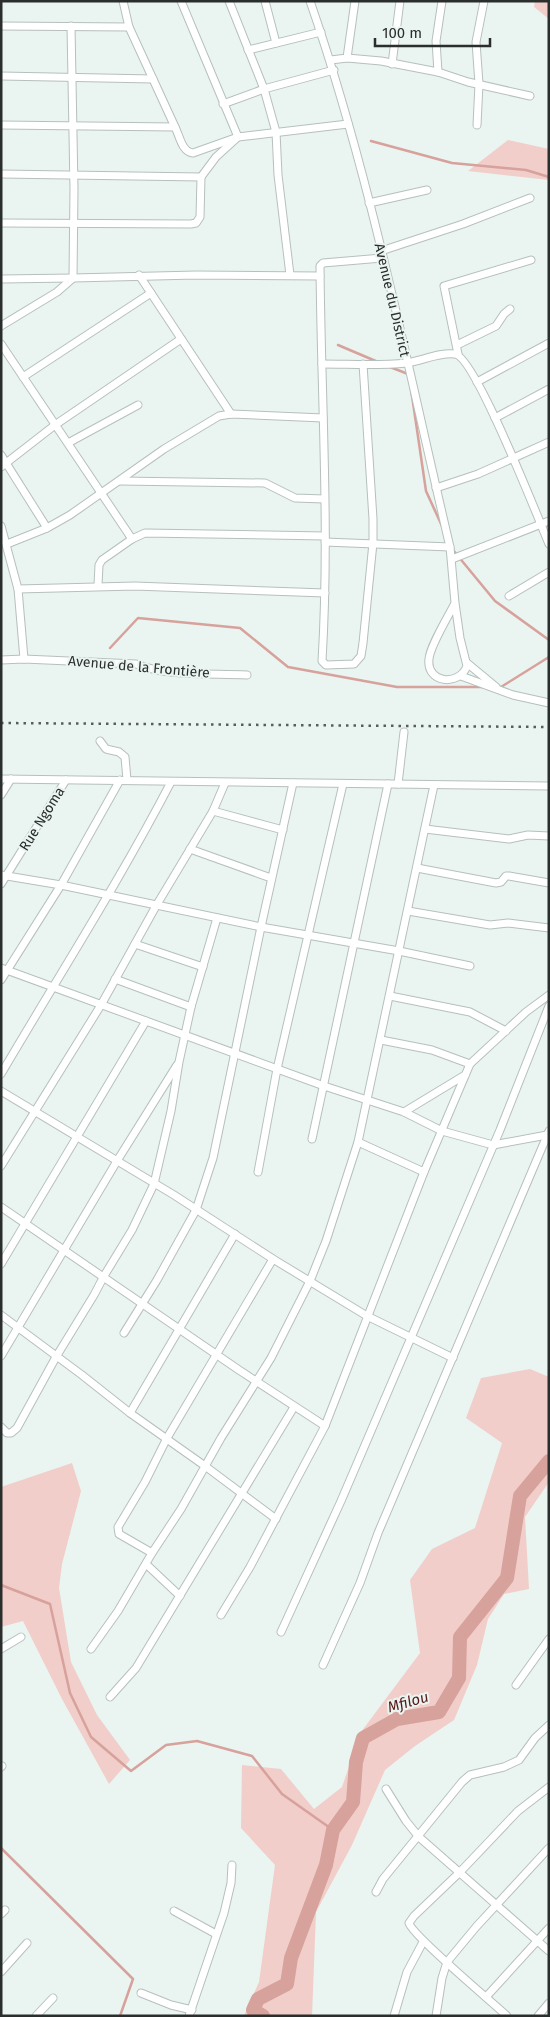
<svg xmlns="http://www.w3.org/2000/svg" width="550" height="2017" viewBox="0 0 550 2017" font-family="'Fira Sans',sans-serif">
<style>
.green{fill:#f1ceca}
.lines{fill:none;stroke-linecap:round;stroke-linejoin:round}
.stream{stroke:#d7a19c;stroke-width:2.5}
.river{stroke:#d7a19c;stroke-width:14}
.minor-casing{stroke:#b6c0bc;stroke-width:9}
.minor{stroke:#fff;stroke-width:7}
.rail{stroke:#585d5c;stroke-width:2.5;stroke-dasharray:2.5 5;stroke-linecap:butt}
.labels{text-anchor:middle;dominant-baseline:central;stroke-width:4;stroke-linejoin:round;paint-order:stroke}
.street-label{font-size:14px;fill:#2a2e2d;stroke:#eaf4f0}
.water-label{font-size:15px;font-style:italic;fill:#581817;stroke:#eaf4f0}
</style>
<rect width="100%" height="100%" fill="#eaf4f0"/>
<g class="green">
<polygon points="535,1 549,1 549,19 534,7"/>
<polygon points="508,140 549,149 549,180 468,171"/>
<polygon points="530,1369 549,1377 549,1482 525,1517 529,1589 504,1594 488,1619 477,1665 454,1720 415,1746 385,1770 352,1845 316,1912 312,2016 244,2016 259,1982 275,1865 241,1828 242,1765 281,1769 314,1809 342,1787 361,1732 420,1653 410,1580 432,1549 475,1528 502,1443 466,1418 481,1378"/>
<polygon points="72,1463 81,1491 62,1564 59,1588 71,1662 97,1715 130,1760 109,1784 62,1699 23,1621 1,1627 1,1487"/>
</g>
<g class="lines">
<g class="stream">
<polyline points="371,141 452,163 526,170 549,177"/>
<polyline points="338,345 378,362"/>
<polyline points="390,367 408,374"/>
<polyline points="411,389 426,491 442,526"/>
<polyline points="453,550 495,601 549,640"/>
<polyline points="110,648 138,618 240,628 288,667 397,687 485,687"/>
<polyline points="498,687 501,687 549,657"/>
<polyline points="1,1585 50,1604 70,1693 91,1737 131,1771 166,1745 197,1741 252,1756 282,1794 333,1830"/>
<polyline points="1,1848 133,1979 120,2016"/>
</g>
<polyline class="river" points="263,2016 253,2010 258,1999 287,1984 291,1958 326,1865 333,1830 353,1802 356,1762 363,1738 397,1719 439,1712 459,1678 460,1637 507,1578 520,1496 549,1461"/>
<defs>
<g id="minor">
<polyline points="123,1 129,27 175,127"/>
<polyline points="229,1 264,89 276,132 278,175 290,275"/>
<polyline points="265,1 276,43"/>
<path d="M 310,1 C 371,177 407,365 450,547 L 455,603 L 460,638 L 467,666 C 459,687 426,683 429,659 C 430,646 448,617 455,603"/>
<polyline points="1,26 129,27"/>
<polyline points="248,50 321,32"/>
<polyline points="347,58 381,61 438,72 468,82 530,96"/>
<polyline points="331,60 347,58 355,1"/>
<polyline points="392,64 400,1"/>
<polyline points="438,72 436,41 442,1"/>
<polyline points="1,76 153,79"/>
<polyline points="223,104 264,89 334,70"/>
<path d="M 1,125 L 175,127 C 180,137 182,152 193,153 L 238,137 L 348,124"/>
<polyline points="477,125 479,84 476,42 484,1"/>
<polyline points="1,174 201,177"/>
<polyline points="369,203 427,190"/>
<polyline points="1,223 191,224 196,223 200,217 201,177 216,157 238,137 181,1"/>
<polyline points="381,251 463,224 530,198"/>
<polyline points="139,275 231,414"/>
<polyline points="1,279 73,278 196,275 320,276"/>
<polyline points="1,326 57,292 73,278 74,189 71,26"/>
<polyline points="1,344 132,539"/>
<polyline points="457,345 496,326 504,314 510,309"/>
<polyline points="458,354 444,286 531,260"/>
<path d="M 322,364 C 350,364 379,366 406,363 C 422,361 439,352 455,354 C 475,357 538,518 549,544"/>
<path d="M 363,364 L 373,519 L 373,543 L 363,643 L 361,656 L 354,664 L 326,665 L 322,661 C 330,529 321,397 320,266 L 323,263 L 382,258"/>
<polyline points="23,377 151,293"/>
<polyline points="477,382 549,343"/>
<polyline points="495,418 549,389"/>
<polyline points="68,443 138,405"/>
<polyline points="1,455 47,528"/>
<polyline points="1,467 55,425 181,339"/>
<polyline points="120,481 265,483 295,498 324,499"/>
<polyline points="436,488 478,474 549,442"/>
<polyline points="1,526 18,589 24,659"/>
<polyline points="325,542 450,547"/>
<polyline points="7,544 47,528 70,515 164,449 219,416 231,414 323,418"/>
<polyline points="452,559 549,521"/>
<polyline points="98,585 99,565 102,560 132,539 145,533 325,536"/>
<polyline points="18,589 135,586 325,593"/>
<polyline points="509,596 549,572"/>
<path d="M 1,660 L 24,659 L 136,664 C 168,677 213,673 247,675"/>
<polyline points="467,663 496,687"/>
<polyline points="461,676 513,695 549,703"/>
<polyline points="100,741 106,749 119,752 125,757 127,780"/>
<polyline points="1,779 549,786"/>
<polyline points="398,784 404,732"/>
<polyline points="1,795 11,779"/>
<polyline points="213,811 283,830"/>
<polyline points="425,829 509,839 528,835 549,836"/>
<polyline points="190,849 271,878"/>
<polyline points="417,868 496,883 501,882 506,876 509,876 549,883"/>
<polyline points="1,875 61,885 261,927 399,951 470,966"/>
<polyline points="1,884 66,780"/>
<polyline points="408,911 490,925 508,923 549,928"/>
<polyline points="135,944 203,967"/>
<polyline points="1,968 324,1086 404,1112 442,1131 493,1145 547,1135"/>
<polyline points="115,979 191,1007"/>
<polyline points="1,980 61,885 120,780"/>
<polyline points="390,996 470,1012 506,1031"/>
<polyline points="381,1040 432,1050 470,1064"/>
<path d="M 1,1074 C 58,977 119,882 171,782"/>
<polyline points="1,1091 174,1195 273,1259 367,1316 453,1358"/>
<polyline points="404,1112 465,1075"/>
<polyline points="312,1139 388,784"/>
<polyline points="358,1142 424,1172"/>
<polyline points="1,1166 101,1005 156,906 213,811 225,783"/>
<polyline points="258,1172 277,1069 343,784"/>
<polyline points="1,1207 239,1370 325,1426"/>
<polyline points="1,1264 146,1021"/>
<polyline points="1,1315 82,1375 130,1413 205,1466 276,1519"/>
<polyline points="124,1333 157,1280 196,1210 213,1158 261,927 293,783"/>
<polyline points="1,1356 117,1161 177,1065"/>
<polyline points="130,1413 235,1234"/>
<polyline points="1,1427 7,1433 11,1433 17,1428 56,1357 94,1295 104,1276 132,1230 154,1184 171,1111 179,1062 191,1007 217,918"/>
<polyline points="152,1553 119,1534 118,1527 145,1482 167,1438 273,1259"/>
<polyline points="146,1564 180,1596"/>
<polyline points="221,1615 250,1567 325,1426 424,1172 470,1064 526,1012 549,995"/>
<polyline points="281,1632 341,1501 500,1130 549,1006"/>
<polyline points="1,1649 21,1637"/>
<polyline points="91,1649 118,1611 152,1553 181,1509 221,1438 271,1358 310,1281 326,1241 358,1142 434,785"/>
<polyline points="323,1665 360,1583 378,1533 549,1131"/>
<polyline points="516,1685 549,1639"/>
<polyline points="110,1697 136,1668 294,1407"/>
<polyline points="1,1767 2,1766"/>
<polyline points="386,1789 406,1821 419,1837 549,1951"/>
<polyline points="376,1892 383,1879 462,1782 470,1775 504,1767 519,1760 535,1738 549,1725"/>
<polyline points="174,1911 216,1934"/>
<polyline points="1,1914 5,1910"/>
<polyline points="1,1972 27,1943"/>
<polyline points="141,1993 171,2005 192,2010"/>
<polyline points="486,1997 549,1928"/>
<polyline points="36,2016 53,1998"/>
<polyline points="189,2016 224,1913 231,1883 232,1865"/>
<polyline points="394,2016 407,1972 423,1942"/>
<polyline points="436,2016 442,1978 447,1962 476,1927 549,1848"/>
<path d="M 507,2016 C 492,2002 412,1935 409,1923 L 414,1916 L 460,1872 L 518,1811 L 549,1787"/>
<polyline points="538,2016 549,2003"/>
</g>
</defs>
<use href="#minor" class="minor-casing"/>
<use href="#minor" class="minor"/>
<polyline class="rail" points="1,723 549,727"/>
</g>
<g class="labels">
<g class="street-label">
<text transform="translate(392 300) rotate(77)">Avenue du District</text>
<text transform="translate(139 667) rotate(5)">Avenue de la Frontière</text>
<text transform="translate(42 819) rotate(-58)">Rue Ngoma</text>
</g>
<g class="water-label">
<text transform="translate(408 1702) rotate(-16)">Mfilou</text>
</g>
</g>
<rect width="550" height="2017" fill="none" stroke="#2a2e2d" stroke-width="5"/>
<path d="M375 38v8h115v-8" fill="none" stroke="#2a2e2d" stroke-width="2.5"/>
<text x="382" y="38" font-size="15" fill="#2a2e2d" stroke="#eaf4f0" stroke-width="4" paint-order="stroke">100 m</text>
</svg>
